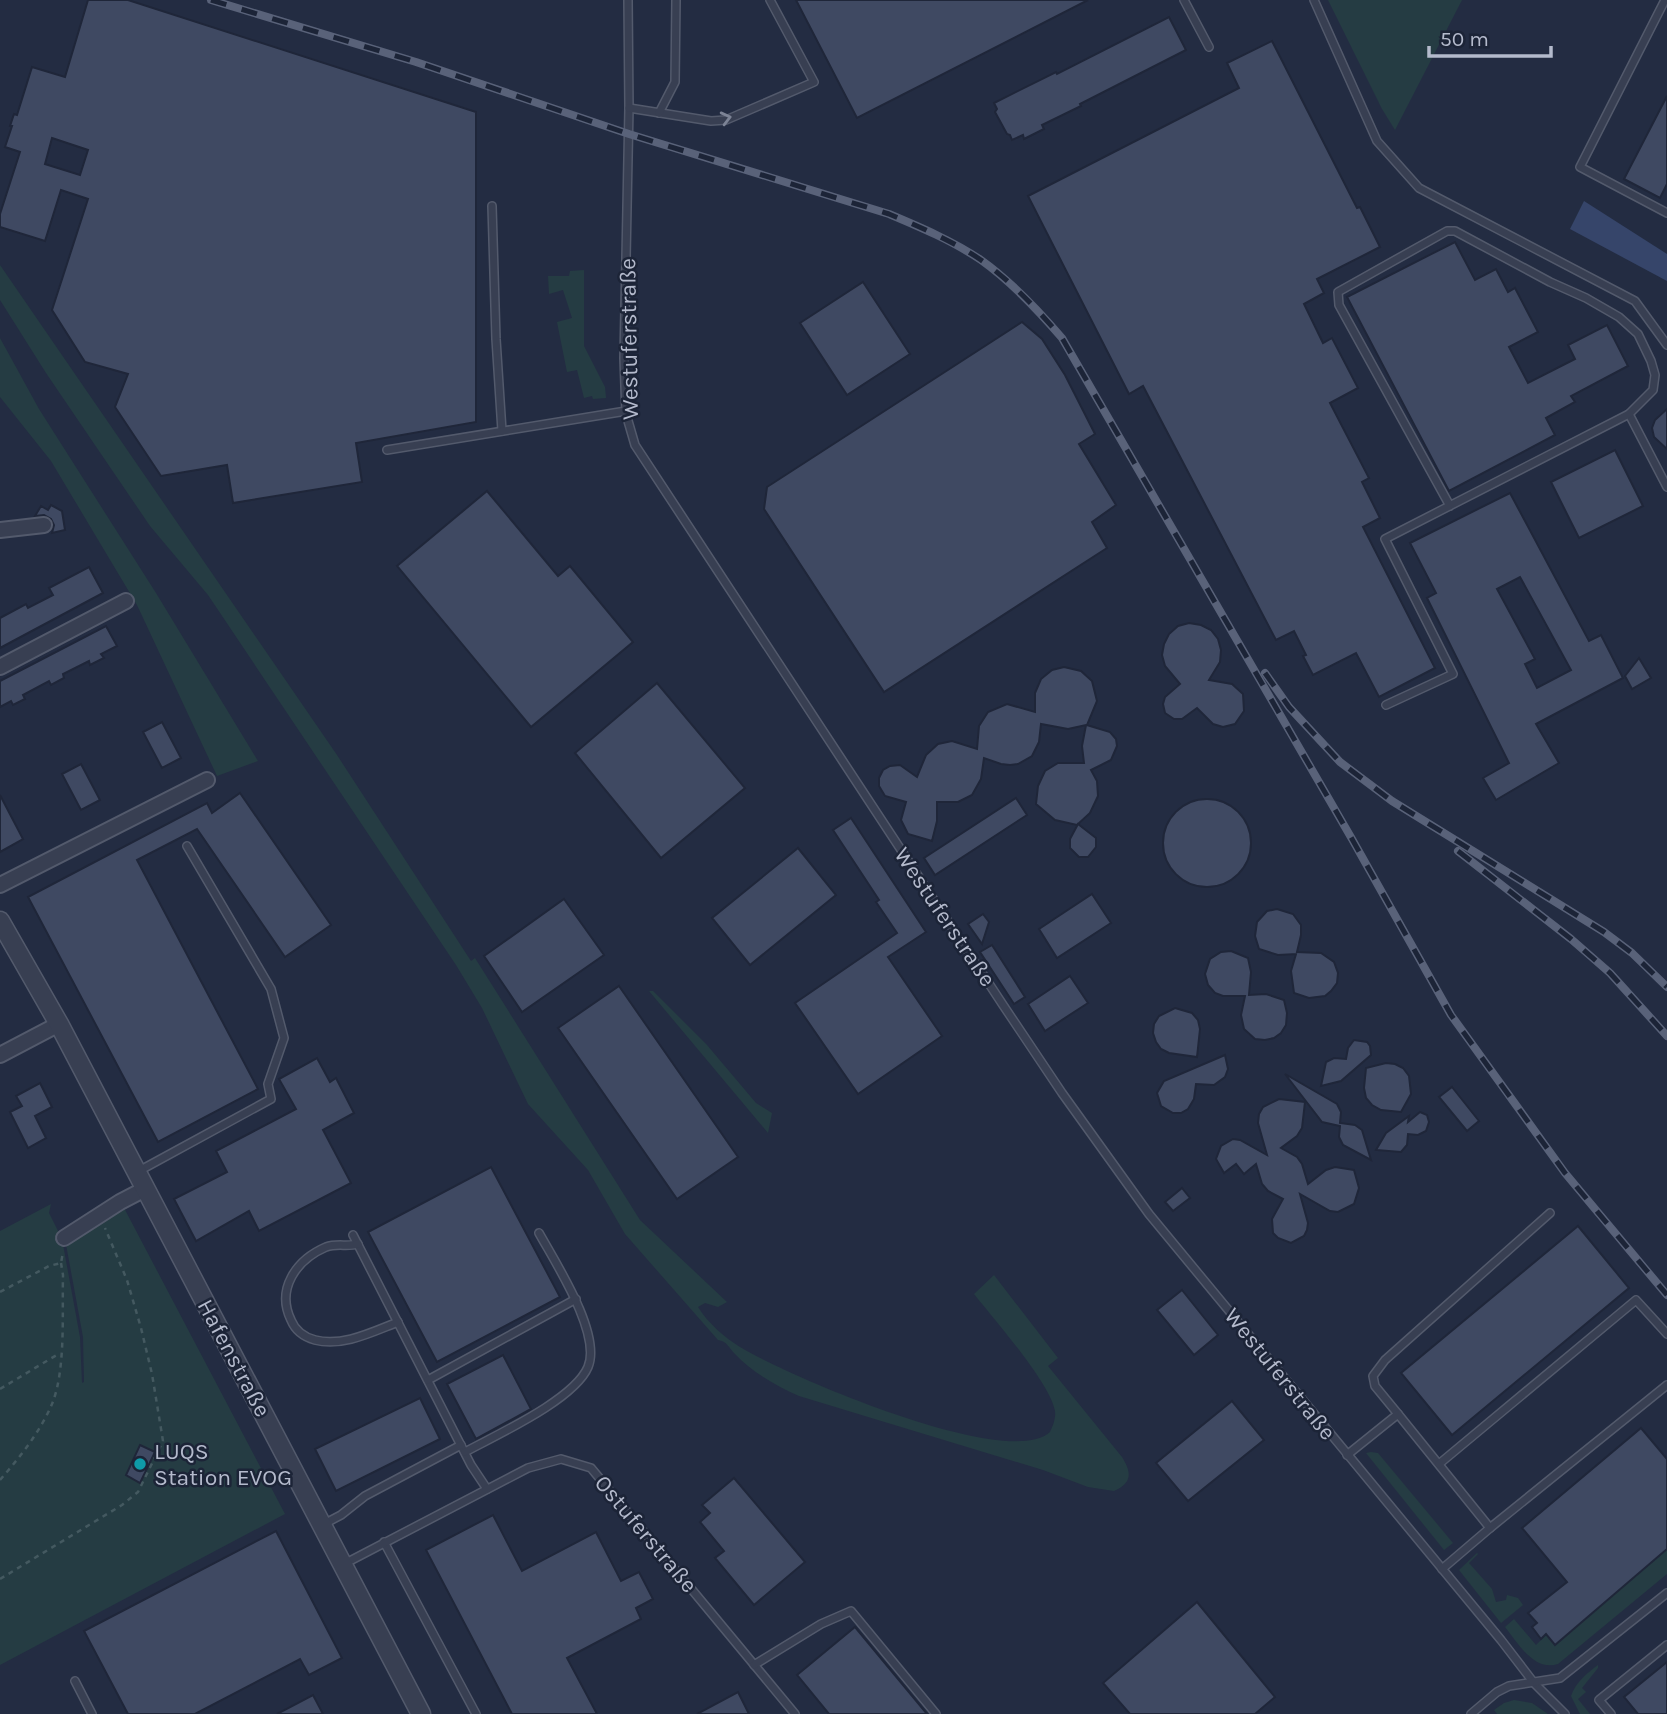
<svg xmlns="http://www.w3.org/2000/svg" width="1667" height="1714" viewBox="0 0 1667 1714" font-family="Karla,sans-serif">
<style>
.green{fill:#253c43}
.water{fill:#36456a}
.building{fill:#3f4962;stroke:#1f2639;stroke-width:2;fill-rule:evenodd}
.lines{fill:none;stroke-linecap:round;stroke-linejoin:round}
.service-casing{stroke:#535a6c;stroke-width:10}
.minor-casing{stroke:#535a6c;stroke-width:18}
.tertiary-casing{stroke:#535a6c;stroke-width:21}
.path{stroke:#445960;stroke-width:2.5;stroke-dasharray:5 5;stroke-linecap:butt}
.service{stroke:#383f52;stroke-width:7}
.minor{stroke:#383f52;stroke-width:14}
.tertiary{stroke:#383f52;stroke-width:18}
.rail-casing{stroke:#596279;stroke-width:8}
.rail{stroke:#1c2437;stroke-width:5;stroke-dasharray:16;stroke-linecap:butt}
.oneway{stroke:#7c8395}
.culture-dot{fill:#0f9aa8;stroke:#1c2437;stroke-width:2.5}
.labels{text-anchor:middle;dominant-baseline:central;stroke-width:5;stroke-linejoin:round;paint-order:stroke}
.street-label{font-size:23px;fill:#b4bacc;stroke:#1c2437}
.poi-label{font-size:23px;fill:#b4bacc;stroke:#1c2437;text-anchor:start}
</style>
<rect width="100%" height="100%" fill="#232c42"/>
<g class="green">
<polygon points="1328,0 1462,0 1395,130 1382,109"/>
<path d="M 0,265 L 337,755 L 471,961 L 475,958 L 640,1220 L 727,1302 L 718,1307 L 705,1303 L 698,1307 C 707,1322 724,1337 740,1347 C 786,1375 1008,1471 1050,1432 C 1053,1426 1056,1418 1055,1411 C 1051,1384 993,1318 974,1294 L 994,1275 L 1058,1358 L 1048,1366 L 1122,1457 C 1132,1473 1132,1483 1114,1491 L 1088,1487 L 1043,1470 L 799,1396 C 776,1386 752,1372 735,1354 C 729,1348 727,1341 718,1340 L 625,1234 L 588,1170 L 528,1104 L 482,1008 L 456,965 L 208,595 L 150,526 L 46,373 L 0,300 Z"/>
<polygon points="584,270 584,346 605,387 606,398 593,399 592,396 584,398 577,370 567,372 557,322 572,318 563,290 549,294 548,276 569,276 570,271"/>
<polygon points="0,338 39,409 156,593 258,761 217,776 137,605 51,461 0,397"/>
<polygon points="649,991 653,991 707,1045 756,1103 772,1113 768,1133"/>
<polygon points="51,1204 49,1213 62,1239 80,1337 82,1383 84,1382 83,1337 65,1239 123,1206 285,1514 0,1665 0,1231"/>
<polygon points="1371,1452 1378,1453 1453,1543 1444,1550 1366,1453"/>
<path d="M 1667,1550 L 1667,1574 L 1558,1664 C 1534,1672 1518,1643 1505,1627 L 1514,1619 L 1536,1645 L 1546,1635 L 1555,1644 Z"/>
<polygon points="1477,1553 1478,1554 1469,1563 1492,1589 1496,1602 1506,1600 1507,1595 1518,1598 1523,1605 1501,1623 1459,1570"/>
<path d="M 1598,1665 L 1598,1668 L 1582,1688 L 1586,1692 L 1578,1699 L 1590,1714 L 1580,1714 L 1571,1696 C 1576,1682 1586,1674 1598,1665 Z"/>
<polygon points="1514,1700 1532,1703 1548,1714 1497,1714 1494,1710 1504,1703"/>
</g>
<polygon class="water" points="1584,201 1667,254 1667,281 1570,229"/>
<g class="building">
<path d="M 88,0 L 128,0 L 476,112 L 476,422 L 356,443 L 362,482 L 233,503 L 227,465 L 161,476 L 115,407 L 128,374 L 85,362 L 52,310 L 88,199 L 61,190 L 45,241 L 0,227 L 0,214 L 20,152 L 5,147 L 12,126 L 10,126 L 14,114 L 17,115 L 32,67 L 65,77 ZM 52,138 L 88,150 L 80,175 L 45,164 Z"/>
<polygon points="796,0 1088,0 857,118"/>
<polygon points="1169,17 1186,50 1080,104 1081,106 1042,125 1044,129 1024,139 1023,135 1012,140 1010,135 1007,134 995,112 997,109 994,103 1056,72 1057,74"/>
<polygon points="1272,41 1357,208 1360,207 1380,247 1317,279 1324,293 1304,304 1323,343 1332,338 1358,388 1330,403 1369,478 1362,482 1380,518 1363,527 1435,668 1379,697 1356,653 1313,675 1303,656 1306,655 1294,631 1276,640 1143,386 1129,394 1028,196 1239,88 1227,63"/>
<polygon points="1667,96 1667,184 1660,198 1624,179"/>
<polygon points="1455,242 1475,280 1496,269 1508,292 1515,288 1538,332 1509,347 1528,383 1575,359 1568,345 1607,325 1628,366 1571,396 1575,402 1546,418 1555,435 1449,491 1347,297"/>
<polygon points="863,282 910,354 847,395 800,323"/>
<polygon points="1022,322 1042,339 1065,375 1095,434 1079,444 1116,505 1092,522 1107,548 884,692 764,509 767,487"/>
<polygon points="1667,409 1667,449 1654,437 1652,428 1655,420"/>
<polygon points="1615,450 1643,506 1579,538 1551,482"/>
<polygon points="487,491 558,576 570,566 633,642 531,727 397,566"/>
<path d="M 1510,493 L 1589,641 L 1601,635 L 1623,678 L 1536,724 L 1559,763 L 1496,800 L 1483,778 L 1509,763 L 1427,598 L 1436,593 L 1410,543 ZM 1520,577 L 1571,670 L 1537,688 L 1525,664 L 1535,659 L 1497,589 Z"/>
<polygon points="51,505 62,511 65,530 52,533 54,525 51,519 44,515 35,516 41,506 48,510"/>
<polygon points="89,567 103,593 0,648 0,618 26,604 28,608 53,595 49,588"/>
<polygon points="1189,623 1201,625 1211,630 1218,639 1221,650 1220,662 1209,680 1232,684 1243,694 1244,711 1235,724 1223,727 1213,724 1197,708 1182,719 1174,719 1165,713 1163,704 1165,697 1180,684 1165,666 1162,655 1164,644 1169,634 1178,626"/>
<polygon points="106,626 117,646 101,654 104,658 90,665 89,661 63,674 64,678 51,685 49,681 23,695 25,699 13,705 11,701 0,707 0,681"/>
<polygon points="1639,658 1651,678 1632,689 1625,676"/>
<polygon points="1064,667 1081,671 1092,681 1097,701 1087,725 1110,732 1116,739 1117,746 1111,760 1091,770 1097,781 1098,796 1090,813 1077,825 1055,820 1036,804 1038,786 1045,771 1058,763 1084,763 1082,746 1086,725 1068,729 1041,724 1039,742 1032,756 1018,764 1010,765 1001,764 984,758 981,779 972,795 958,802 937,802 937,821 932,841 908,834 901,820 906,802 885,796 879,786 879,778 883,770 890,766 900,765 917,777 926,755 938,744 952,741 977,749 979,726 988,712 1007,704 1035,712 1035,693 1041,679 1052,670"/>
<polygon points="657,683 745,788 661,858 575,753"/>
<polygon points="162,722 181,758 162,768 143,732"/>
<polygon points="81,764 100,800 81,810 62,774"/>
<polygon points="240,793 331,925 285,957 197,829 137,860 258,1089 158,1142 28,897 207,803 212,813"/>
<polygon points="0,795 23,839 0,852"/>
<polygon points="1016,798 1027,815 935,875 924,858"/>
<circle cx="1207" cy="843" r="44"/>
<polygon points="851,818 926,932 888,957 942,1036 858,1094 795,1003 897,933 876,902 879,900 833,830"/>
<polygon points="1078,824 1096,838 1096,847 1088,857 1079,857 1070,848 1070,839"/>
<polygon points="798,848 836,895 750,965 712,918"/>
<polygon points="1092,894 1111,923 1057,958 1039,929"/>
<polygon points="564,899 604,955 522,1012 484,956"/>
<polygon points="1277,909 1293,914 1301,925 1301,935 1297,952 1321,953 1334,962 1338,973 1337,983 1331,991 1325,996 1309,998 1294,993 1291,971 1296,954 1278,955 1259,949 1255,936 1257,922 1267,911"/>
<polygon points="983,914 989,922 982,944 968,924"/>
<polygon points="992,945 1025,997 1014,1004 980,952"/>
<polygon points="1231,951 1248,958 1251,972 1249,995 1266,994 1284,1000 1287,1013 1286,1025 1281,1033 1274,1038 1265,1040 1255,1039 1244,1029 1241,1015 1245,996 1223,996 1215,993 1208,985 1205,974 1210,959 1221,952"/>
<polygon points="1070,976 1088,1003 1045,1031 1028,1004"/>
<polygon points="619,986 738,1157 677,1199 558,1028"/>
<polygon points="1175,1008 1192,1013 1198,1020 1200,1029 1197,1057 1169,1053 1161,1049 1156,1042 1153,1033 1154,1024 1159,1016"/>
<polygon points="1354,1040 1367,1042 1370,1046 1371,1055 1341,1081 1321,1086 1326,1062 1334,1058 1346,1059 1348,1048"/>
<polygon points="1225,1055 1228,1069 1225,1077 1214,1085 1196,1084 1194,1099 1188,1109 1181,1113 1173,1113 1161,1106 1157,1093 1164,1081"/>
<polygon points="317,1058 330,1082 336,1078 354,1113 323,1130 351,1183 259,1231 249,1211 196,1241 174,1199 227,1172 216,1151 296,1109 279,1079"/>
<polygon points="1386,1063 1395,1064 1403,1068 1409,1076 1411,1094 1401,1112 1381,1110 1372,1105 1366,1098 1364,1088 1366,1068"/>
<polygon points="1285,1074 1337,1104 1341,1112 1340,1123 1355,1125 1362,1130 1371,1160 1343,1145 1339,1137 1340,1126 1322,1122"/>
<polygon points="40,1083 52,1107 35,1116 46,1138 28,1148 10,1112 22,1106 16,1096"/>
<polygon points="1452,1087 1479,1121 1467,1131 1439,1097"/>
<polygon points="1279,1099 1305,1102 1302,1128 1297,1136 1281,1148 1297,1157 1302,1164 1308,1184 1326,1170 1335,1167 1354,1170 1359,1188 1354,1204 1338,1212 1330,1211 1300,1194 1308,1223 1307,1230 1304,1236 1291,1243 1278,1238 1273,1233 1272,1219 1283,1199 1268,1191 1262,1184 1256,1164 1244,1174 1236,1164 1224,1173 1216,1159 1221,1146 1233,1139 1240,1140 1267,1155 1258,1123 1259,1114 1263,1107"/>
<polygon points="1420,1112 1427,1115 1429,1122 1426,1131 1418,1135 1408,1134 1407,1145 1401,1152 1376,1150 1386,1133 1409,1116 1408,1122"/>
<polygon points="491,1167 560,1297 437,1362 368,1232"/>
<polygon points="1182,1188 1190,1198 1173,1211 1165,1202"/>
<polygon points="1578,1226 1629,1288 1452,1435 1401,1373"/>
<polygon points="1182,1290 1218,1335 1194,1355 1157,1310"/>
<polygon points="503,1355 531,1409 476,1439 447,1384"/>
<polygon points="420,1398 440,1439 336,1491 315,1449"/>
<polygon points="1232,1401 1264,1440 1188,1501 1156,1463"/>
<polygon points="1641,1428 1667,1459 1667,1549 1555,1645 1546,1634 1541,1639 1532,1627 1537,1623 1528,1613 1567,1582 1522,1528"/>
<polygon points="140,1445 155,1452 140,1483 126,1475"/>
<polygon points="734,1478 805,1562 754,1605 715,1558 724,1551 700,1522 710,1513 702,1505"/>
<polygon points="493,1515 522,1571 596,1532 621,1581 639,1572 653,1599 636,1608 641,1619 567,1658 597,1714 512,1714 426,1550"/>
<polygon points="276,1531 342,1658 309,1675 300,1659 195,1714 128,1714 84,1631"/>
<polygon points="1197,1602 1275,1697 1255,1714 1130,1714 1103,1683"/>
<polygon points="855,1627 927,1714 829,1714 797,1675"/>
<polygon points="1667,1662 1667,1714 1638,1714 1624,1697"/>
<polygon points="738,1692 749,1714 697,1714"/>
<polygon points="313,1695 323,1714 277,1714"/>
</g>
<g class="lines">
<defs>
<g id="service">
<polyline points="628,0 629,108 624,358 626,414 635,445 1003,1005 1062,1093 1149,1214 1501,1640 1534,1683 1565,1714"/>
<polyline points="1184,0 1209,47"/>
<polyline points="1314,0 1377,141 1419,188 1635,301 1667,345"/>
<polyline points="1665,0 1580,167 1667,213"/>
<polyline points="629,108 711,121 726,120 814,82 770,0"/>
<polyline points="659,113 675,82 676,0"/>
<polyline points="492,206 496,339 502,431"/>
<polyline points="1629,414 1667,487"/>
<polyline points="387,450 626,411"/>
<polyline points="1386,705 1453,674 1385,539 1629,414 1653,390 1655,375 1651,361 1638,334 1619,317 1586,298 1550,282 1455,231 1447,231 1338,292 1339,305 1450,506"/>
<polyline points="137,1172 271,1099 268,1084 284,1038 271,989 187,846"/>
<polyline points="353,1235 471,1465 487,1489"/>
<path d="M 358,1244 C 347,1247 337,1243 326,1247 C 296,1260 276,1289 291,1320 C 295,1330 304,1337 315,1340 C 343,1347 372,1332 398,1322"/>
<polyline points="428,1380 576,1299"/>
<polyline points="1398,1414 1375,1386 1373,1376 1385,1360 1550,1213"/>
<path d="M 465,1452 C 496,1435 574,1400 588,1367 C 602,1334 555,1262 539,1233"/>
<polyline points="1347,1455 1398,1414 1490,1528 1442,1569"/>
<polyline points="1439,1464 1636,1300 1667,1334"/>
<polyline points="322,1525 341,1515 365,1496 461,1445"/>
<polyline points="1490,1528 1667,1385"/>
<polyline points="384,1542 476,1714"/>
<polyline points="344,1564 528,1468 561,1459 591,1468 795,1714"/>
<polyline points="754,1665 821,1624 851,1611 936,1714"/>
<polyline points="75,1681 92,1714"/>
<polyline points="1471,1714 1497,1692 1509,1686 1560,1678 1667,1593"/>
<polyline points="1611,1714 1599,1700 1667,1645"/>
</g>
<g id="minor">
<polyline points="0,530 44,525"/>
<polyline points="0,667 126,601"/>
<polyline points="0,885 207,780"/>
<polyline points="0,1055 59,1024"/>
<polyline points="64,1238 120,1202 145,1189"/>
</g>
<polyline id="tertiary" points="0,921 59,1024 421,1714"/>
</defs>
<use href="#service" class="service-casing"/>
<use href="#minor" class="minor-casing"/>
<use href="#tertiary" class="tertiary-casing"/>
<g class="path">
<polyline points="0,1292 49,1266 61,1263 63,1252"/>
<polyline points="0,1389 60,1353"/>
<path d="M 0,1480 C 20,1457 40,1432 52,1404 C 66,1370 62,1312 63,1275 L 61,1263"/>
<polyline points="0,1579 122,1505 138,1492 163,1441 152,1374 141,1328 127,1280 105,1228"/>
</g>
<use href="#service" class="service"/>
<use href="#minor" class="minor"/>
<use href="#tertiary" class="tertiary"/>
<defs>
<g id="rail">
<path d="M 211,0 L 416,62 L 629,134 L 889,214 C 920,227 953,241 981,260 C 1012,282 1038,310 1062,338 L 1352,839 L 1451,1015 L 1565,1173 L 1667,1295"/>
<polyline points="1265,673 1289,707 1340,762 1392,801 1604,932 1632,953 1667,987"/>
<polyline points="1458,851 1571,939 1610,973 1667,1036"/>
</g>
</defs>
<use href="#rail" class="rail-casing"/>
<use href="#rail" class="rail"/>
</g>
<defs><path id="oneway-chevron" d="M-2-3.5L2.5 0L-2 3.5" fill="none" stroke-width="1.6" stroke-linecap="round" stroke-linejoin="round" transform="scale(1.75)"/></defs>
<use class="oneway" href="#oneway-chevron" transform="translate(726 118) rotate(-14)"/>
<circle class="culture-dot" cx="140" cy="1464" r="7"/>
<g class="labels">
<g class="street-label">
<text transform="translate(629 339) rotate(-91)">Westuferstraße</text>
<text transform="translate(945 917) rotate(56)">Westuferstraße</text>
<text transform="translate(234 1358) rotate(62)">Hafenstraße</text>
<text transform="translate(1280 1374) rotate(51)">Westuferstraße</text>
<text transform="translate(646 1534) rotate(50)">Ostuferstraße</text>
</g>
<g class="poi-label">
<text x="154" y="1451">LUQS<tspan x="154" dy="26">Station EVOG</tspan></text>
</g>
</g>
<path d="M1429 46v10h122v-10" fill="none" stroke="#b4bacc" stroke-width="3.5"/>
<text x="1440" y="46" font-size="21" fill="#b4bacc" stroke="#1c2437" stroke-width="5" paint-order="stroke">50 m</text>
</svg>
